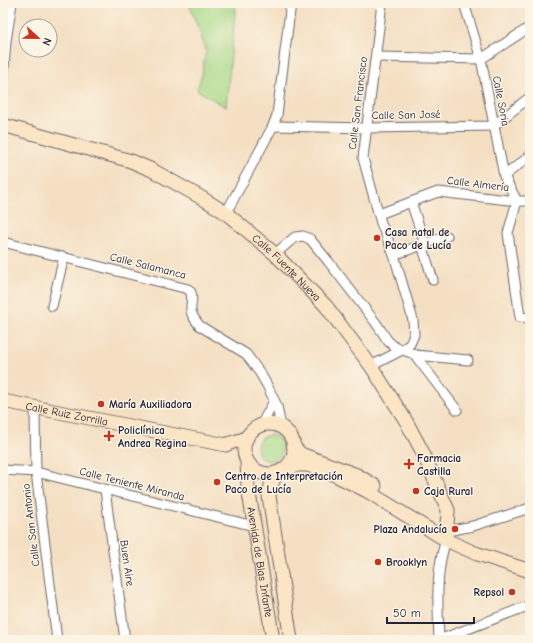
<svg xmlns="http://www.w3.org/2000/svg" width="533" height="643" viewBox="0 0 533 643" font-family="'Comic Neue',sans-serif">
<style>
.green{fill:#a7d987;stroke:#647e61}
.lines{fill:none;stroke-linecap:round;stroke-linejoin:round}
.street-casing{stroke:#6c646a;stroke-width:11}
.secondary-casing{stroke:#6c646a;stroke-width:15}
.street{stroke:#fff;stroke-width:9}
.secondary{stroke:#fce5c4;stroke-width:13}
.poi-dot{fill:#c8321e;stroke:#fcf5e5;stroke-width:1.5}
.labels{text-anchor:middle;dominant-baseline:central;stroke-width:3;stroke-linejoin:round;paint-order:stroke}
.street-label{font-size:11px;fill:#22223b;stroke:#fcf5e5}
.poi-label{font-size:11px;font-weight:bold;fill:#22223b;stroke:#fcf5e5;text-anchor:start}
</style>
<rect width="100%" height="100%" fill="#fcf5e5"/>
<filter id="ink" filterUnits="userSpaceOnUse"><feTurbulence type="fractalNoise" baseFrequency=".025" numOctaves="2"/><feDisplacementMap in="SourceGraphic" scale="8" xChannelSelector="R" yChannelSelector="G"/><feConvolveMatrix kernelMatrix="1 2 1 2 8 2 1 2 1" color-interpolation-filters="sRGB"/></filter>
<filter id="wash" filterUnits="userSpaceOnUse"><feTurbulence type="fractalNoise" baseFrequency=".012" numOctaves="4" result="noise"/><feDisplacementMap in="SourceGraphic" scale="16" xChannelSelector="R" yChannelSelector="G"/><feGaussianBlur stdDeviation="0.9" result="paint"/><feColorMatrix in="noise" values="0 0 0 0 0 0 0 0 0 0 0 0 0 0 0 0 0 1.4 0 .05"/><feComposite in="paint" operator="in"/></filter>
<g filter="url(#wash)">
<rect width="100%" height="100%" fill="#f4dfc2"/>
<g class="green">
<polygon points="189,3 236,3 226,107 197,90 202,74 206,50"/>
<circle cx="270" cy="448" r="13"/>
</g>
</g>
<g filter="url(#ink)">
<g class="lines">
<defs>
<g id="street">
<polyline points="464,3 481,59 504,176 517,201 508,233 520,317 530,318"/>
<polyline points="376,57 481,59 530,27"/>
<polyline points="3,82 6,41 12,3"/>
<polyline points="273,126 367,128 493,126 530,97"/>
<polyline points="504,176 530,156"/>
<polyline points="411,202 425,244"/>
<polyline points="226,213 273,126 277,115 291,3"/>
<polyline points="379,214 438,192 517,201 530,201"/>
<path d="M 3,242 L 188,289 C 195,294 190,304 191,311 C 192,317 197,322 200,326 L 246,354 L 260,373 L 268,387 L 277,406 L 280,422 L 286,430"/>
<polyline points="422,245 433,280"/>
<polyline points="275,254 295,237 303,236 310,239 328,261 376,323 388,341 395,347 414,354 457,410"/>
<polyline points="394,255 447,236"/>
<polyline points="52,306 64,257"/>
<polyline points="415,355 468,360"/>
<polyline points="371,366 402,350 410,344 414,335 413,320 394,255 381,223 363,158 382,3"/>
<polyline points="36,407 35,417 36,472 57,640"/>
<polyline points="261,425 274,401"/>
<polyline points="3,470 36,472 254,526"/>
<polyline points="105,490 125,640"/>
<polyline points="447,531 473,526 530,508"/>
<path d="M 439,640 C 438,606 435,572 446,540"/>
<polyline points="439,640 530,605"/>
</g>
<g id="secondary">
<path id="s1" d="M 3,125 L 131,161 L 152,170 L 202,198 L 226,213 L 275,254 L 326,306 L 371,366 L 406,421 L 422,451 L 448,510 L 446,540"/>
<path id="s2" d="M 3,401 L 226,445 C 232,441 240,441 247,438"/>
<circle cx="269" cy="449" r="25"/>
<polyline points="294,447 301,454 357,475 375,486"/>
<path id="s3" d="M 247,460 L 248,487 L 273,640"/>
<polyline points="283,470 298,465 307,465 335,475 367,491 446,540 475,553 530,571"/>
<polyline points="277,473 271,485 269,496 291,640"/>
</g>
</defs>
<use href="#street" class="street-casing"/>
<use href="#secondary" class="secondary-casing"/>
<use href="#street" class="street"/>
<use href="#secondary" class="secondary"/>
</g>
</g>
<g class="poi-dot">
<circle cx="377" cy="238" r="4"/>
<circle cx="101" cy="404" r="4"/>
<path d="M107 430h4v4h4v4h-4v4h-4v-4h-4v-4h4z"/>
<path d="M407 458h4v4h4v4h-4v4h-4v-4h-4v-4h4z"/>
<circle cx="217" cy="482" r="4"/>
<circle cx="416" cy="491" r="4"/>
<circle cx="455" cy="529" r="4"/>
<circle cx="378" cy="562" r="4"/>
<circle cx="512" cy="592" r="4"/>
</g>
<g class="labels">
<g class="street-label">
<text transform="translate(501 101) rotate(79)">Calle Soria</text>
<text transform="translate(358 103) rotate(-83)">Calle San Francisco</text>
<text transform="translate(406 115) rotate(-1)">Calle San José</text>
<text transform="translate(478 184) rotate(7)">Calle Almería</text>
<text transform="translate(148 266) rotate(14)">Calle Salamanca</text>
<text stroke="none"><textPath href="#s1" startOffset="323">Calle Fuente Nueva</textPath></text>
<text stroke="none"><textPath href="#s2" startOffset="65">Calle Ruiz Zorrilla</textPath></text>
<text transform="translate(132 484) rotate(14)">Calle Teniente Miranda</text>
<text transform="translate(31 525) rotate(-97)">Calle San Antonio</text>
<text stroke="none"><textPath href="#s3" startOffset="103">Avenida de Blas Infante</textPath></text>
<text transform="translate(127 563) rotate(82)">Buen Aire</text>
</g>
<g class="poi-label">
<text x="385" y="232">Casa natal de<tspan x="385" dy="13">Paco de Lucía</tspan></text>
<text x="109" y="404">María Auxiliadora</text>
<text x="118" y="430">Policlínica<tspan x="118" dy="13">Andrea Regina</tspan></text>
<text x="417" y="458">Farmacia<tspan x="417" dy="13">Castilla</tspan></text>
<text x="225" y="476">Centro de Interpretación<tspan x="225" dy="13">Paco de Lucía</tspan></text>
<text x="424" y="491">Caja Rural</text>
<text x="447" y="529" text-anchor="end">Plaza Andalucía</text>
<text x="386" y="562">Brooklyn</text>
<text x="504" y="592" text-anchor="end">Repsol</text>
</g>
</g>
<rect width="533" height="643" fill="none" stroke="#fcf5e5" stroke-width="16"/>
<g transform="translate(38 38) rotate(112)"><circle r="19" fill="#fcf5e5" stroke="#a5a1a1"/>
<path d="M0-3L7 15L0 10L-7 15Z" fill="#c8321e"/>
<text y="-6" font-size="11" font-weight="bold" text-anchor="middle" fill="#22223b">N</text>
</g>
<path d="M387 617v6h87v-6" fill="none" stroke="#22223b" stroke-width="2"/>
<text x="393" y="617" font-size="12" fill="#22223b" stroke="#fcf5e5" stroke-width="3" paint-order="stroke">50 m</text>
</svg>
